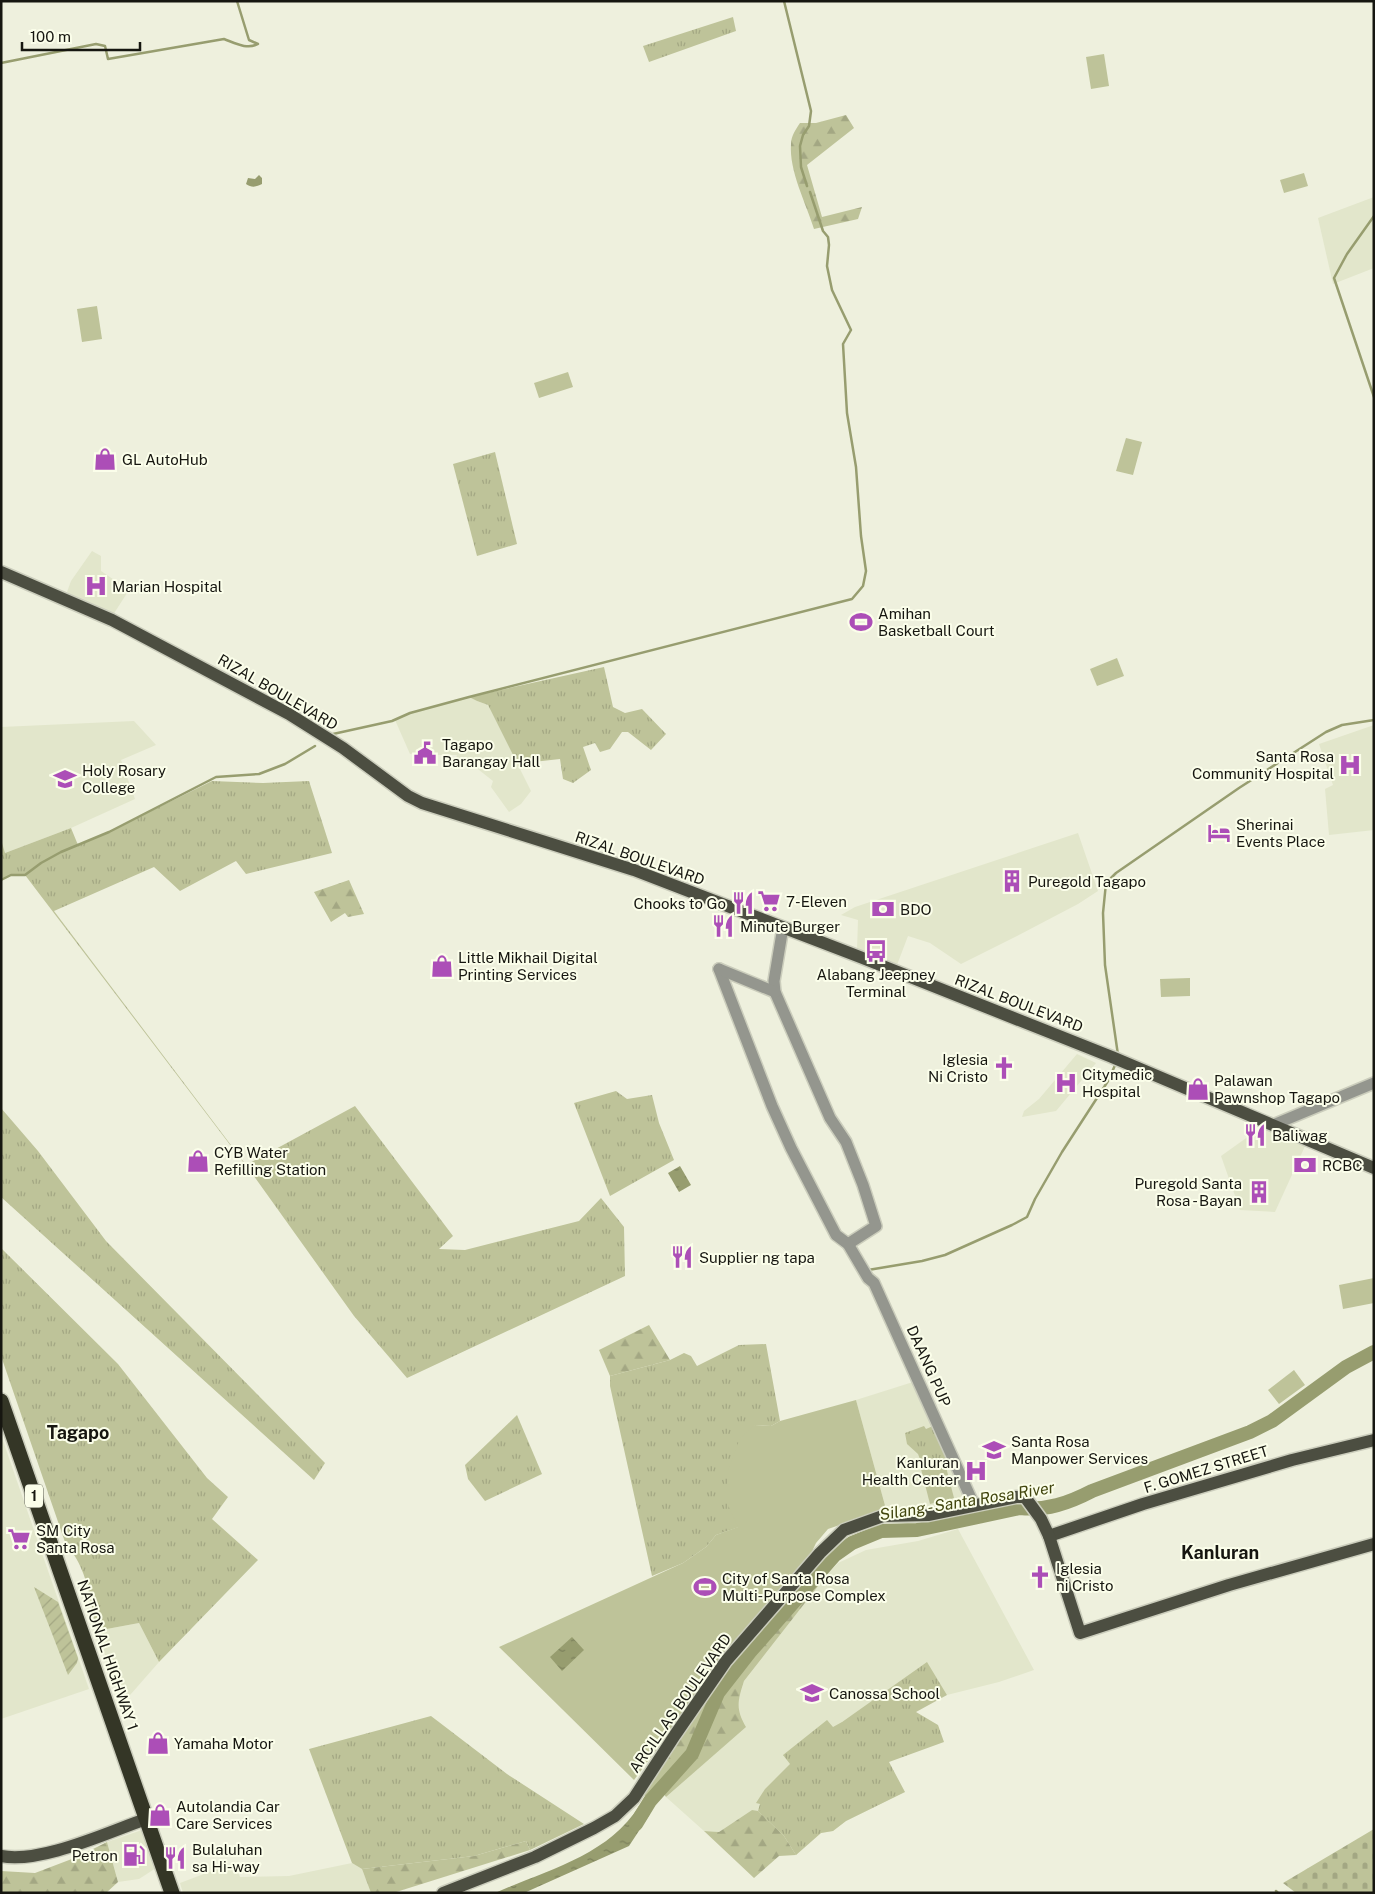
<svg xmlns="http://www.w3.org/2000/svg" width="1375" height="1894" viewBox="0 0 1375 1894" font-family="'Public Sans',sans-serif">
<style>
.built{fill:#e2e6cb}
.grass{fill:url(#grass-tufts)}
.forest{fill:url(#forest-firs)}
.cemetery{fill:url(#cemetery-stones)}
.garden{fill:url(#garden-furrows)}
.pitch{fill:#bec399}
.water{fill:url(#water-ripples)}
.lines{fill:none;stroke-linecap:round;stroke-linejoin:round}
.stream{stroke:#979d6f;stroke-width:2.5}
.river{stroke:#979d6f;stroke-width:14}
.minor-casing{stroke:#cbcdbc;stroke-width:14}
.major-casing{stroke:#cbcdbc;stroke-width:15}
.highway-casing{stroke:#cbcdbc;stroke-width:18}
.minor{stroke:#94968e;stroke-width:11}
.major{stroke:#4c4e41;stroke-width:12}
.highway{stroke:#343626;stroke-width:15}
.labels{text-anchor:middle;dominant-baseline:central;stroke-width:4;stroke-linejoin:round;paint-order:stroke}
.shield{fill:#fbfeea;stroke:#5b5c51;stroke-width:1}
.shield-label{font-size:14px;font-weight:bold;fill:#161610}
.poi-label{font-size:15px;fill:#161610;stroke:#fbfeea;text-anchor:start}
.street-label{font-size:15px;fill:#161610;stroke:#fbfeea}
.water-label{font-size:16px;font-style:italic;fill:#42460f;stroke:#fbfeea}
.quarter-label{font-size:18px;font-weight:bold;fill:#161610;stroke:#fbfeea}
</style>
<defs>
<pattern id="grass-tufts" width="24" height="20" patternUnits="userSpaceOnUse" patternTransform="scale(1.25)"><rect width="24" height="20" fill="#bec399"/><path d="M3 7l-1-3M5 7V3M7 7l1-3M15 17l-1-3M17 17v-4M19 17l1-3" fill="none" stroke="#a3a783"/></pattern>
<pattern id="forest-firs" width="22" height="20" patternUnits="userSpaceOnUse" patternTransform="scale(1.25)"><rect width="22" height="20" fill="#bec399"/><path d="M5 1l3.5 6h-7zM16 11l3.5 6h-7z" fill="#a3a783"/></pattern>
<pattern id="cemetery-stones" width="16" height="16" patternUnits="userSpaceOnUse" patternTransform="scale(1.25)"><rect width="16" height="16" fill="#bec399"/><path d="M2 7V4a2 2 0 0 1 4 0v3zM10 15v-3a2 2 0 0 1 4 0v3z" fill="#a3a783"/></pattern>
<pattern id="garden-furrows" width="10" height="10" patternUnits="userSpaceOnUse" patternTransform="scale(1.25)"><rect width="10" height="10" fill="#bec399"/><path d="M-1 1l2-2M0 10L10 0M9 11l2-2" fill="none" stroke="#a3a783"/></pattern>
<pattern id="water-ripples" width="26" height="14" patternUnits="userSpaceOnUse" patternTransform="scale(1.25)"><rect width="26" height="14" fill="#979d6f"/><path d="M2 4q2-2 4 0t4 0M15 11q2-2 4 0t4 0" fill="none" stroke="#7a7f5a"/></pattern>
</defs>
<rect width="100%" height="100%" fill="#eef0dd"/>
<g class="built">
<polygon points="1374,197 1374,268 1333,284 1318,218"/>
<polygon points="92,551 101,556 101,571 129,590 111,618 67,592 71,581"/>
<polygon points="469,697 477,701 488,705 531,791 521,804 509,812 491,787 493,781 474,766 455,762 457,755 433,755 431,750 410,754 395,720 410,713"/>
<polygon points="134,721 156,745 121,760 135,799 71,828 5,853 1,839 1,727"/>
<polygon points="1374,725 1374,830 1329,835 1325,789 1333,785 1319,744"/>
<polygon points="1078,833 1098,891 1078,904 1017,936 961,964 930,943 908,936 897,965 857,950 858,920 841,915 855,907"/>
<polygon points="1077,1054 1096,1063 1056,1111 1022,1117 1024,1111 1039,1099"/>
<polygon points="1263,1126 1306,1144 1275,1212 1240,1210 1221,1156"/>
<polygon points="913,1382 964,1494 953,1503 932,1509 886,1509 856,1400"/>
<polygon points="1,1435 89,1689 1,1719"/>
<polygon points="958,1529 1034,1670 999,1682 947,1695 927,1663 842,1722 905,1792 846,1821 833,1831 821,1833 796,1855 784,1836 752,1810 719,1832 704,1831 666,1797 745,1727 738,1714 738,1702 744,1681 826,1576 838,1563 866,1550 918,1541"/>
<polygon points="139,1623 159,1662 123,1703 96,1631"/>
<polygon points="142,1830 156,1868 139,1879 118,1882 107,1842"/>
<polygon points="352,1863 362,1869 371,1893 183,1893 180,1883 217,1869 237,1869 240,1877 289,1876"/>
</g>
<g class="grass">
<polygon points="733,17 736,31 649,62 643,46"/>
<polygon points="495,452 517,544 477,556 453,464"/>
<polygon points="604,667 613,707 625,713 642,709 666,734 651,750 628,732 622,732 610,749 600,752 595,743 583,747 591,770 573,783 563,779 560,759 533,762 520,769 488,705 477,701 469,697"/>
<polygon points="212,781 263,783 309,781 332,853 246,874 236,861 180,891 154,867 54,911 246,1165 355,1106 453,1236 439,1249 465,1250 579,1221 601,1198 624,1227 625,1276 407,1378 354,1316 256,1179 25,875 11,875 1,880 1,839 5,853 71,828 78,845 109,832"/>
<polygon points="616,1091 627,1099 652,1095 659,1123 674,1160 610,1196 574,1103"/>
<polygon points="1,1108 38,1151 106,1241 325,1463 314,1480 1,1197"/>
<path d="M 1,1248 L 118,1364 L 207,1478 L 228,1497 L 212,1519 L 258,1560 L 159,1662 L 139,1623 L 96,1631 C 91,1602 87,1566 66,1545 L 1,1356 Z"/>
<polygon points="766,1344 780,1421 771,1426 755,1425 739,1527 716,1535 706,1547 683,1563 652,1576 610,1386 610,1376 670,1360 684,1353 691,1356 697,1366 739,1345"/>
<polygon points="517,1415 542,1474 485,1501 468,1479 465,1465"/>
<polygon points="924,1426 926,1429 933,1426 949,1461 923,1467 918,1454 907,1444 905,1433"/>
<polygon points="927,1662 947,1695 916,1712 938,1725 944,1742 889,1762 905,1792 846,1821 833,1831 821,1833 796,1855 784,1836 758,1811 760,1804 756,1803 765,1789 790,1764 783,1755 827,1720 833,1727 842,1722"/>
<polygon points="431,1716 507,1774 584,1824 530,1850 526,1841 474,1856 362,1869 352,1863 309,1749"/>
</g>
<g class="forest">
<path d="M 846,115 L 854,128 L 807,165 L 822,217 L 862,207 L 858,219 L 814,229 C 806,203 789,171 791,144 C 791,136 796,129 800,123 L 816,123 Z"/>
<polygon points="349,880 364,914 348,917 345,913 331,922 314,892"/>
<polygon points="649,1325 670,1360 610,1376 599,1350"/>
<path d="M 811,1568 L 826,1576 L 744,1681 C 738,1701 735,1708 746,1727 L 666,1797 L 661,1790 L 650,1801 L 643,1794 L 736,1654 Z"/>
<polygon points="752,1810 758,1811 784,1836 796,1855 779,1856 754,1878 704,1831 719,1832"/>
<polygon points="526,1841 530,1850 393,1893 371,1893 362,1869 474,1856"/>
<polygon points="107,1842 118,1882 106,1893 1,1893 1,1871 35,1873 77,1857"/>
</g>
<polygon class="cemetery" points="1374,1829 1374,1893 1296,1893 1283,1883"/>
<polygon class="garden" points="34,1587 58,1602 78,1658 77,1663 68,1675"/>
<g class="pitch">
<polygon points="1104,54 1109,86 1091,89 1086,57"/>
<polygon points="1304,173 1308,186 1284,193 1280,180"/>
<polygon points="97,306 102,339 82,342 77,309"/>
<polygon points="568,372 573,387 539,398 534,383"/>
<polygon points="1126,438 1142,442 1133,475 1116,471"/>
<polygon points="1117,658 1124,676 1097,686 1090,669"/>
<polygon points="1190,978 1190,996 1161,997 1160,979"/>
<polygon points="1374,1278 1374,1303 1343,1309 1339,1285"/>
<polygon points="1294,1370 1305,1385 1279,1404 1268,1390"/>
<polygon points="856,1400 886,1509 828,1529 816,1543 809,1558 728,1652 634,1780 499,1647 683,1563 706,1547 716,1535 738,1527 728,1505 728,1470 740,1438 755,1425 771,1426 780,1421"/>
<polygon points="945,1463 954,1498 930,1504 921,1469"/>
</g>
<g class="water">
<path d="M 259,175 L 262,178 L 262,184 C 256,187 252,188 246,184 L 248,178 L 255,179 Z"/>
<polygon points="680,1166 691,1185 679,1192 668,1173"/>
<polygon points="572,1637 584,1650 562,1671 550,1657"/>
<path d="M 639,1806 L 650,1814 L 629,1846 L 524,1893 L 495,1893 C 546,1870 608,1856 639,1806 Z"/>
</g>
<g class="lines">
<g class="stream">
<polyline points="784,1 811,111 809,126 803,135 800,146 801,167 807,186"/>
<path d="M 1,63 L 96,44 L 105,46 L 108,59 L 224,39 C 235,43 247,50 258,44 L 249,40 L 237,1"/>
<polyline points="1374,216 1347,254 1334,278 1374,397"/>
<polyline points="333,734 392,721 410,713 469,697 852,599 863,586 866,571 861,536 856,467 847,413 843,344 851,330 832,290 827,266 829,245 828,237 823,231 810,192"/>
<polyline points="1,880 11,875 25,875 41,863 61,852 109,832 216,777 259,774 285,764 315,746"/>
<polyline points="1118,1055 1105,965 1103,913 1106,883 1116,873 1239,788 1326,732 1342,725 1374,720"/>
<polyline points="868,1270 922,1261 945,1255 1012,1225 1027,1217 1035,1199 1062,1152 1108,1081 1116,1063"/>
<polyline points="1276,1891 1278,1893"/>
</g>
<path class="river" d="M 636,1824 L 650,1801 L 692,1754 L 718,1693 L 750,1652 L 835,1555 L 852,1543 L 881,1531 L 917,1530 L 1020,1508 C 1046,1511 1069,1503 1092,1491 L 1250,1432 L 1272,1421 L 1346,1367 L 1374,1352"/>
<defs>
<g id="minor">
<polyline points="783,927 774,981 775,992 830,1118 846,1142 863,1185 876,1226 848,1244"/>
<polyline points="719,969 772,1106 791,1148 836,1235 848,1244 868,1278 874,1283 974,1505"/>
<polyline points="719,969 775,992"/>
<polyline points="1273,1125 1374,1083"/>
</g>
<g id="major">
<polyline points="1,572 112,620 289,714 343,748 408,796 422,803 634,870 860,957 1112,1057 1374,1168"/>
<polyline points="1049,1536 1143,1504 1292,1460 1374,1440"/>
<path d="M 1,1856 C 41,1864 108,1832 146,1819"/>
<polyline points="443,1893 535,1857 594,1828 615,1816 634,1798 675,1735 726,1661 820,1553 844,1530 883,1516 928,1515 1016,1497 1025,1497 1041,1519 1049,1536 1080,1633 1229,1585 1374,1544"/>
</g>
<polyline id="highway" points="1,1401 172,1893"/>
</defs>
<use href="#minor" class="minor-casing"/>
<use href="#major" class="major-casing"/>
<use href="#highway" class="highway-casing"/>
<use href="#minor" class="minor"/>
<use href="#major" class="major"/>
<use href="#highway" class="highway"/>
</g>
<defs>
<symbol id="shop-bare" viewBox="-9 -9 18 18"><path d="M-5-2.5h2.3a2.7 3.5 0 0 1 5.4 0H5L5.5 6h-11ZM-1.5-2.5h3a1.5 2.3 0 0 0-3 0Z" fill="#ac4eb7" stroke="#fbfeea" stroke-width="2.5" paint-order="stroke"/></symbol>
<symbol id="hospital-bare" viewBox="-9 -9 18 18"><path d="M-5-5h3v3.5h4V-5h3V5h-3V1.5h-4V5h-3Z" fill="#ac4eb7" stroke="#fbfeea" stroke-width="2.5" paint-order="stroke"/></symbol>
<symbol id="stadium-bare" viewBox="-9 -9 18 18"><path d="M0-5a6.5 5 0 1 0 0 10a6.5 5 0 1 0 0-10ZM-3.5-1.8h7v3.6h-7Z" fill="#ac4eb7" stroke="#fbfeea" stroke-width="2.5" paint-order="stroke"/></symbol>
<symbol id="civic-bare" viewBox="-9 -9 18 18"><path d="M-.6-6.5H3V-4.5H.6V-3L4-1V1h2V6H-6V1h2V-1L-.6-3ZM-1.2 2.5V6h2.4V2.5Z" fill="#ac4eb7" stroke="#fbfeea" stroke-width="2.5" paint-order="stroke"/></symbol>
<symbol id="university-bare" viewBox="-9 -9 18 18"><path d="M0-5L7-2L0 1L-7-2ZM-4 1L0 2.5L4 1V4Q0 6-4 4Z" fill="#ac4eb7" stroke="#fbfeea" stroke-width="2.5" paint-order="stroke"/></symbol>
<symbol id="hotel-bare" viewBox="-9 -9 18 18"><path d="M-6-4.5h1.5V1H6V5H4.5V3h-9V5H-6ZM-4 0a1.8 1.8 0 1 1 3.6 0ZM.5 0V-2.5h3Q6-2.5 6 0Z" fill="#ac4eb7" stroke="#fbfeea" stroke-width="2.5" paint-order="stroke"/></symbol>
<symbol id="building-bare" viewBox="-9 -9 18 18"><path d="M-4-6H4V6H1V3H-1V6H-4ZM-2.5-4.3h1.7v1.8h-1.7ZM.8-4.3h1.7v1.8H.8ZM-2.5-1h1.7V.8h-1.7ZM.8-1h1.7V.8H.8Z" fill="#ac4eb7" stroke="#fbfeea" stroke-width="2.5" paint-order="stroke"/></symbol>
<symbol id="supermarket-bare" viewBox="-9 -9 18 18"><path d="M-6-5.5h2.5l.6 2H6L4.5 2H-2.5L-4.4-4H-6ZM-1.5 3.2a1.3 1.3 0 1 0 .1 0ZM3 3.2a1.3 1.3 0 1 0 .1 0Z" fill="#ac4eb7" stroke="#fbfeea" stroke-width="2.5" paint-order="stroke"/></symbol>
<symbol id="restaurant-bare" viewBox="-9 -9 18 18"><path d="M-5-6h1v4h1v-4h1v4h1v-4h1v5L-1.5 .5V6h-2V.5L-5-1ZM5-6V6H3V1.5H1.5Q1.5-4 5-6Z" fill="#ac4eb7" stroke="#fbfeea" stroke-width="2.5" paint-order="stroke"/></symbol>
<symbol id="bank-bare" viewBox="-9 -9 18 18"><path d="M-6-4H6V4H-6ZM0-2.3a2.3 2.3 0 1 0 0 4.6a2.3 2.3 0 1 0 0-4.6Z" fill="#ac4eb7" stroke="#fbfeea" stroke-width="2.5" paint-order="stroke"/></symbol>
<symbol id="bus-bare" viewBox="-9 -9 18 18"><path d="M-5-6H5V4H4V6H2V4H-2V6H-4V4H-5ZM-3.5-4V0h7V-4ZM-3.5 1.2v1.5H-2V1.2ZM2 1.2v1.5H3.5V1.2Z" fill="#ac4eb7" stroke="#fbfeea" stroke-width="2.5" paint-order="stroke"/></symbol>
<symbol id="church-bare" viewBox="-9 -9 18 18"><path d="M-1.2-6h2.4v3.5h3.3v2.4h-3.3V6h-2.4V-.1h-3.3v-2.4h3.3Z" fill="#ac4eb7" stroke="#fbfeea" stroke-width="2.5" paint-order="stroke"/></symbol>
<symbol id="school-bare" viewBox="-9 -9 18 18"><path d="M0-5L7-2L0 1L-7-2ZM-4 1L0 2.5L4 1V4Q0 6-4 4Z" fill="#ac4eb7" stroke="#fbfeea" stroke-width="2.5" paint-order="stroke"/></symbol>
<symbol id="fuel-bare" viewBox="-9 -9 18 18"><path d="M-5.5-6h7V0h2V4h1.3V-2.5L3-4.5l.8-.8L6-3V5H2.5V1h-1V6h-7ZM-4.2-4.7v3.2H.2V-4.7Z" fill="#ac4eb7" stroke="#fbfeea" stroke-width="2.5" paint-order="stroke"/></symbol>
</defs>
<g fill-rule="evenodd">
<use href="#shop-bare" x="89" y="443" width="32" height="32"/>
<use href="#hospital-bare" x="80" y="570" width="32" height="32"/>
<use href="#stadium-bare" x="845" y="606" width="32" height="32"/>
<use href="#civic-bare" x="409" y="737" width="32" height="32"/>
<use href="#hospital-bare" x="1334" y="749" width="32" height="32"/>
<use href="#university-bare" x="49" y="763" width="32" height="32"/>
<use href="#hotel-bare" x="1203" y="817" width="32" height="32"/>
<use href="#building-bare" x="996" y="865" width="32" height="32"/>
<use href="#supermarket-bare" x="753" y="885" width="32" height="32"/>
<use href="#restaurant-bare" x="727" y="887" width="32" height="32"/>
<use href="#bank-bare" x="867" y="893" width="32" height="32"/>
<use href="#restaurant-bare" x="707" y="910" width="32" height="32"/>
<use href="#bus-bare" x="860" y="935" width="32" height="32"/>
<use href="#shop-bare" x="426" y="950" width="32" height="32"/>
<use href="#church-bare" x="988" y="1052" width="32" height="32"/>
<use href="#hospital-bare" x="1050" y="1067" width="32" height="32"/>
<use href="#shop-bare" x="1182" y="1073" width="32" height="32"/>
<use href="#restaurant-bare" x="1239" y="1119" width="32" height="32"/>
<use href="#shop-bare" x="182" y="1145" width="32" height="32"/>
<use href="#bank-bare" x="1289" y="1149" width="32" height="32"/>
<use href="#building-bare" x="1243" y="1176" width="32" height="32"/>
<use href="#restaurant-bare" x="666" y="1241" width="32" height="32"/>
<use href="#university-bare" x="978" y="1434" width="32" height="32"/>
<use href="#hospital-bare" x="960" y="1455" width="32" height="32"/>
<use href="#supermarket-bare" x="3" y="1523" width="32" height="32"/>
<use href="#church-bare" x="1024" y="1561" width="32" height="32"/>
<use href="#stadium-bare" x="689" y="1571" width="32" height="32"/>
<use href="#school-bare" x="796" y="1677" width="32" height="32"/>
<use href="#shop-bare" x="142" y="1727" width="32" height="32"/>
<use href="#shop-bare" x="144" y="1799" width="32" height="32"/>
<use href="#fuel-bare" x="118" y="1839" width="32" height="32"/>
<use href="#restaurant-bare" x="159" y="1842" width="32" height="32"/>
</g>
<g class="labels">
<rect class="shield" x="25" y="1484.5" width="18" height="23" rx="4"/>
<g class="shield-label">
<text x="34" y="1496">1</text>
</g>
<g class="poi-label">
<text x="122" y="459">GL AutoHub</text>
<text x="112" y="586">Marian Hospital</text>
<text x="878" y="613">Amihan<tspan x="878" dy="17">Basketball Court</tspan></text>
<text x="442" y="744">Tagapo<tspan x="442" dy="17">Barangay Hall</tspan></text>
<text x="1334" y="756" text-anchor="end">Santa Rosa<tspan x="1334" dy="17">Community Hospital</tspan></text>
<text x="82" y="770">Holy Rosary<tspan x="82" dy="17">College</tspan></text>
<text x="1236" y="824">Sherinai<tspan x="1236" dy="17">Events Place</tspan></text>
<text x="1028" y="881">Puregold Tagapo</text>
<text x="786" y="901">7-Eleven</text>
<text x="726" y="903" text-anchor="end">Chooks to Go</text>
<text x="900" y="909">BDO</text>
<text x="740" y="926">Minute Burger</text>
<text x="458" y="957">Little Mikhail Digital<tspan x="458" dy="17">Printing Services</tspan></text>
<text x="876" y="974" text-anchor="middle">Alabang Jeepney<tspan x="876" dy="17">Terminal</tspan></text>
<text x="988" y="1059" text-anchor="end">Iglesia<tspan x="988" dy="17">Ni Cristo</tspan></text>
<text x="1082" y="1074">Citymedic<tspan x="1082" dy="17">Hospital</tspan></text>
<text x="1214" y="1080">Palawan<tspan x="1214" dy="17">Pawnshop Tagapo</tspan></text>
<text x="1272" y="1135">Baliwag</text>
<text x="214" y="1152">CYB Water<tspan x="214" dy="17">Refilling Station</tspan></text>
<text x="1322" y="1165">RCBC</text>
<text x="1242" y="1183" text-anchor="end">Puregold Santa<tspan x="1242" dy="17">Rosa - Bayan</tspan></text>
<text x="699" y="1257">Supplier ng tapa</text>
<text x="1011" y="1441">Santa Rosa<tspan x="1011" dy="17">Manpower Services</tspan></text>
<text x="959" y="1462" text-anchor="end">Kanluran<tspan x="959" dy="17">Health Center</tspan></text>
<text x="36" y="1530">SM City<tspan x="36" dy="17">Santa Rosa</tspan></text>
<text x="1056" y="1568">Iglesia<tspan x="1056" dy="17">ni Cristo</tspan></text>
<text x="722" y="1578">City of Santa Rosa<tspan x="722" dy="17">Multi-Purpose Complex</tspan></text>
<text x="829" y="1693">Canossa School</text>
<text x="174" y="1743">Yamaha Motor</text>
<text x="176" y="1806">Autolandia Car<tspan x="176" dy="17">Care Services</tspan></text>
<text x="192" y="1849">Bulaluhan<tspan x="192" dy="17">sa Hi-way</tspan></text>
<text x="118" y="1855" text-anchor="end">Petron</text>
</g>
<g class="street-label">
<text transform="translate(278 692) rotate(30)">RIZAL BOULEVARD</text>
<text transform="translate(640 858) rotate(19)">RIZAL BOULEVARD</text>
<text transform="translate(1019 1003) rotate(21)">RIZAL BOULEVARD</text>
<text transform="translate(929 1366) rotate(66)">DAANG PUP</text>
<text transform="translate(1206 1469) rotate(-17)">F. GOMEZ STREET</text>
<text transform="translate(108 1655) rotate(71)">NATIONAL HIGHWAY 1</text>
<text transform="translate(680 1703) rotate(-55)">ARCILLAS BOULEVARD</text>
</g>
<g class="water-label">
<text transform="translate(967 1501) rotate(-9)">Silang - Santa Rosa River</text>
</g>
<g class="quarter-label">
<text x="78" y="1432">Tagapo</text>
<text x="1220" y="1552">Kanluran</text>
</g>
</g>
<rect width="1375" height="1894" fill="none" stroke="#161610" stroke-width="5"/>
<path d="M22 42v8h118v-8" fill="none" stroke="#161610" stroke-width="2.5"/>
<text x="30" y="42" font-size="15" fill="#161610" stroke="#fbfeea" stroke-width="4" paint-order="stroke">100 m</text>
</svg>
